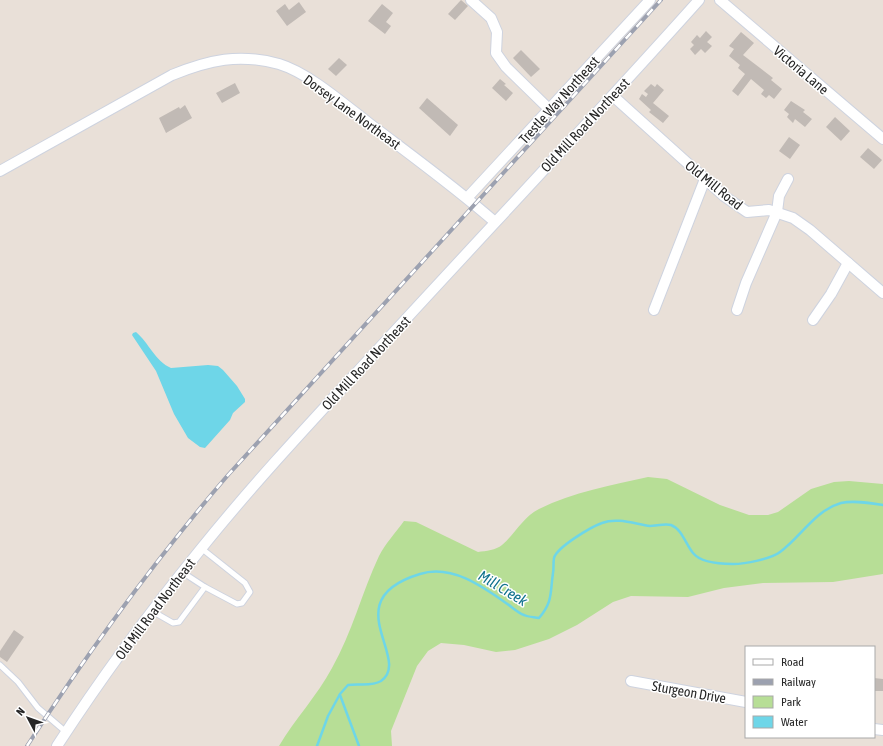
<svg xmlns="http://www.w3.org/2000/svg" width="883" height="746" viewBox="0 0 883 746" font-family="'Asap Condensed',sans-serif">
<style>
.green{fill:#b7de96}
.water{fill:#6ed6e8}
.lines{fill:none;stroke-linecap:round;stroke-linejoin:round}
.stream{stroke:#6ed6e8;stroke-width:2.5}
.building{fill:#c1bab5}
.service-casing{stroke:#ced3df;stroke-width:7}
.minor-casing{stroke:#ced3df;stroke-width:12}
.service{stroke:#fff;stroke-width:5}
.minor{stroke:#fff;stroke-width:10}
.rail-casing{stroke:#9ca1b0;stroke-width:4}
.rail{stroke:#fff;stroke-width:2.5;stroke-dasharray:8;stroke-linecap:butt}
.labels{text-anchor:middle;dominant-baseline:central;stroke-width:3;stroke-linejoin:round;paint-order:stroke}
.street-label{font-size:14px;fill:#272727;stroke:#fff}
.water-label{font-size:15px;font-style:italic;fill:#13738e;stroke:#fff}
</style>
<rect width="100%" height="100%" fill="#e9e0d8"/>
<path class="green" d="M 648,477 L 667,479 L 720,505 L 749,515 L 768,515 L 778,512 L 811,489 L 834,482 L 849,481 L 883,484 L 883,574 L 833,582 L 763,583 L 724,588 L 688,597 L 631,596 L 613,602 L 577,625 L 549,639 L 515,650 L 496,652 L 464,645 L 441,643 L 428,651 L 417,666 L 391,731 L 392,746 L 279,746 C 295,719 317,696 332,668 C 352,633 362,592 379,556 C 385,544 396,532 404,521 L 416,522 L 478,552 C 486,551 496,550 502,545 C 515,534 523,517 539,509 C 573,492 612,485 648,477 Z"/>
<path class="water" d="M 136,332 C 149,343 155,361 171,368 L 208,365 L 218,366 L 223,370 L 237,386 L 245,399 L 245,402 L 233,413 L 230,420 L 205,448 L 200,447 L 188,438 L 174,414 L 156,371 L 132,335 L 133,333 Z"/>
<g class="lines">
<g class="stream">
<polyline points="340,695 359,746"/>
<path d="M 317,746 L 328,716 L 340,694 L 348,685 C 359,683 371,687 381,681 C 413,659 334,600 420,574 C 451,564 482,586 506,603 C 512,607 518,613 524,615 C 528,617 534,617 539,618 C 553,602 550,593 553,573 C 554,568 553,563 554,558 C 557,547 591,527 602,523 C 617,517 635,524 650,526 C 656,526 665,523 671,525 C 682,529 686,545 693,553 C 701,563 722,564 733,564 C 745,564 771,559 780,552 C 801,537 814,511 841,503 C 854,500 870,503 883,505"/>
</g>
</g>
<g class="building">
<polygon points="461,0 468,6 455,20 448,14"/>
<polygon points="299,2 306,12 287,26 276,11 285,4 289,10"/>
<polygon points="382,4 393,13 386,22 391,26 385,34 368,21"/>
<polygon points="706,31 712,37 707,42 712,46 705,53 701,49 695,55 690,49 694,45 691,42 697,35 700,38"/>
<polygon points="741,32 754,43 743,55 773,78 771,80 782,89 774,99 769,95 766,98 761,94 764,90 751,79 738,96 732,91 745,74 738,68 740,65 729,56 734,49 729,46"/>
<polygon points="521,50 540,69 531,77 513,58"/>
<polygon points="339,58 347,65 336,76 328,69"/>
<polygon points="500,79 506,84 504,85 513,93 506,101 492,88"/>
<polygon points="235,83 240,93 222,103 216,93"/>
<polygon points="651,84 655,87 657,84 664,90 653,103 669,116 663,123 649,112 651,110 639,99 642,94 646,97 648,94 644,91"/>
<polygon points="427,98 458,125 450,136 419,108"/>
<polygon points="791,101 805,110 803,112 812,119 805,127 795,119 793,123 787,117 789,114 784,110"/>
<polygon points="185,105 192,118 166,133 159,118 179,107 180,109"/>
<polygon points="835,117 850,131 841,141 826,127"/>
<polygon points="789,137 800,145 790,159 779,151"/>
<polygon points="868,148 882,160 874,169 860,157"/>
<polygon points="14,630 24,637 7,662 0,657 0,651"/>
<polygon points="874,678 883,679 883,691 874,691"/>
</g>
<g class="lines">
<defs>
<g id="service">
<polyline points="201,548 245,583 250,592 242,603 237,604 205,587"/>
<polyline points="152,611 173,623 179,622 205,587 182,572"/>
<polyline points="0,665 18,682 38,708 66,732"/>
</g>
<g id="minor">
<polyline points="471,0 491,18 497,32 496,53 506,67 550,110"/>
<polyline points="720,0 883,139"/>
<polyline points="613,96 724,196 747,212 769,210 793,218 810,230 883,293"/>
<path d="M 0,171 L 172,75 C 209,60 239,53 279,64 C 309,73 345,105 370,124 C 412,156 455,187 495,222"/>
<polyline points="467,198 650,0"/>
<polyline points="654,310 705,179"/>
<polyline points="737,310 746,283 777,212 779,196 788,179"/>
<polyline points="813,320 831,294 848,263"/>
<polyline points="631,681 746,702"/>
<polyline points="874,729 883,730"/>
<path d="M 57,746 C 101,678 149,613 200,550 C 261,474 328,404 394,332 C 496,221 599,112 699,0"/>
</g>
</defs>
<use href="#service" class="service-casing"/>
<use href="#minor" class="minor-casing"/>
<use href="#service" class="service"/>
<use href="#minor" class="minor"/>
<defs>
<path id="rail" d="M 27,746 C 88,652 155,560 228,475 L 661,0"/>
</defs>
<use href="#rail" class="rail-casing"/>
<use href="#rail" class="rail"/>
</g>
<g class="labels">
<g class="street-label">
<text transform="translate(801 70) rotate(40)">Victoria Lane</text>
<text transform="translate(559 100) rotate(-48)">Trestle Way Northeast</text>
<text transform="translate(352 112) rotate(36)">Dorsey Lane Northeast</text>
<text transform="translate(585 125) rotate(-47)">Old Mill Road Northeast</text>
<text transform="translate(714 185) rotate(39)">Old Mill Road</text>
<text transform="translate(366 363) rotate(-47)">Old Mill Road Northeast</text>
<text transform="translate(155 609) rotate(-53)">Old Mill Road Northeast</text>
<text transform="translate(689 692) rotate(10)">Sturgeon Drive</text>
</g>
<g class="water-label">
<text transform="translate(503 588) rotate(31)">Mill Creek</text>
</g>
</g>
<rect x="745" y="646" width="130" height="92" fill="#ffffff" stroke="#a9a9a9"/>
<rect x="753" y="659" width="20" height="6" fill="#ffffff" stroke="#a9a9a9"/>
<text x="781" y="666" font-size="12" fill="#272727">Road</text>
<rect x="753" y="679" width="20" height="6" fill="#9ca1b0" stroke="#a9a9a9"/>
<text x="781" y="686" font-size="12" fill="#272727">Railway</text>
<rect x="753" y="696" width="20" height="12" fill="#b7de96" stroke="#a9a9a9"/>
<text x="781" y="706" font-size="12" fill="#272727">Park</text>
<rect x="753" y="716" width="20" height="12" fill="#6ed6e8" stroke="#a9a9a9"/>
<text x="781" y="726" font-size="12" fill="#272727">Water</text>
<g transform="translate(28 718) rotate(311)" stroke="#ffffff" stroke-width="3" paint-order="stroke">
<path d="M0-3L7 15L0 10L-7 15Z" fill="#272727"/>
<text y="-6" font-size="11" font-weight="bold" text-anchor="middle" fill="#272727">N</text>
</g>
</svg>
